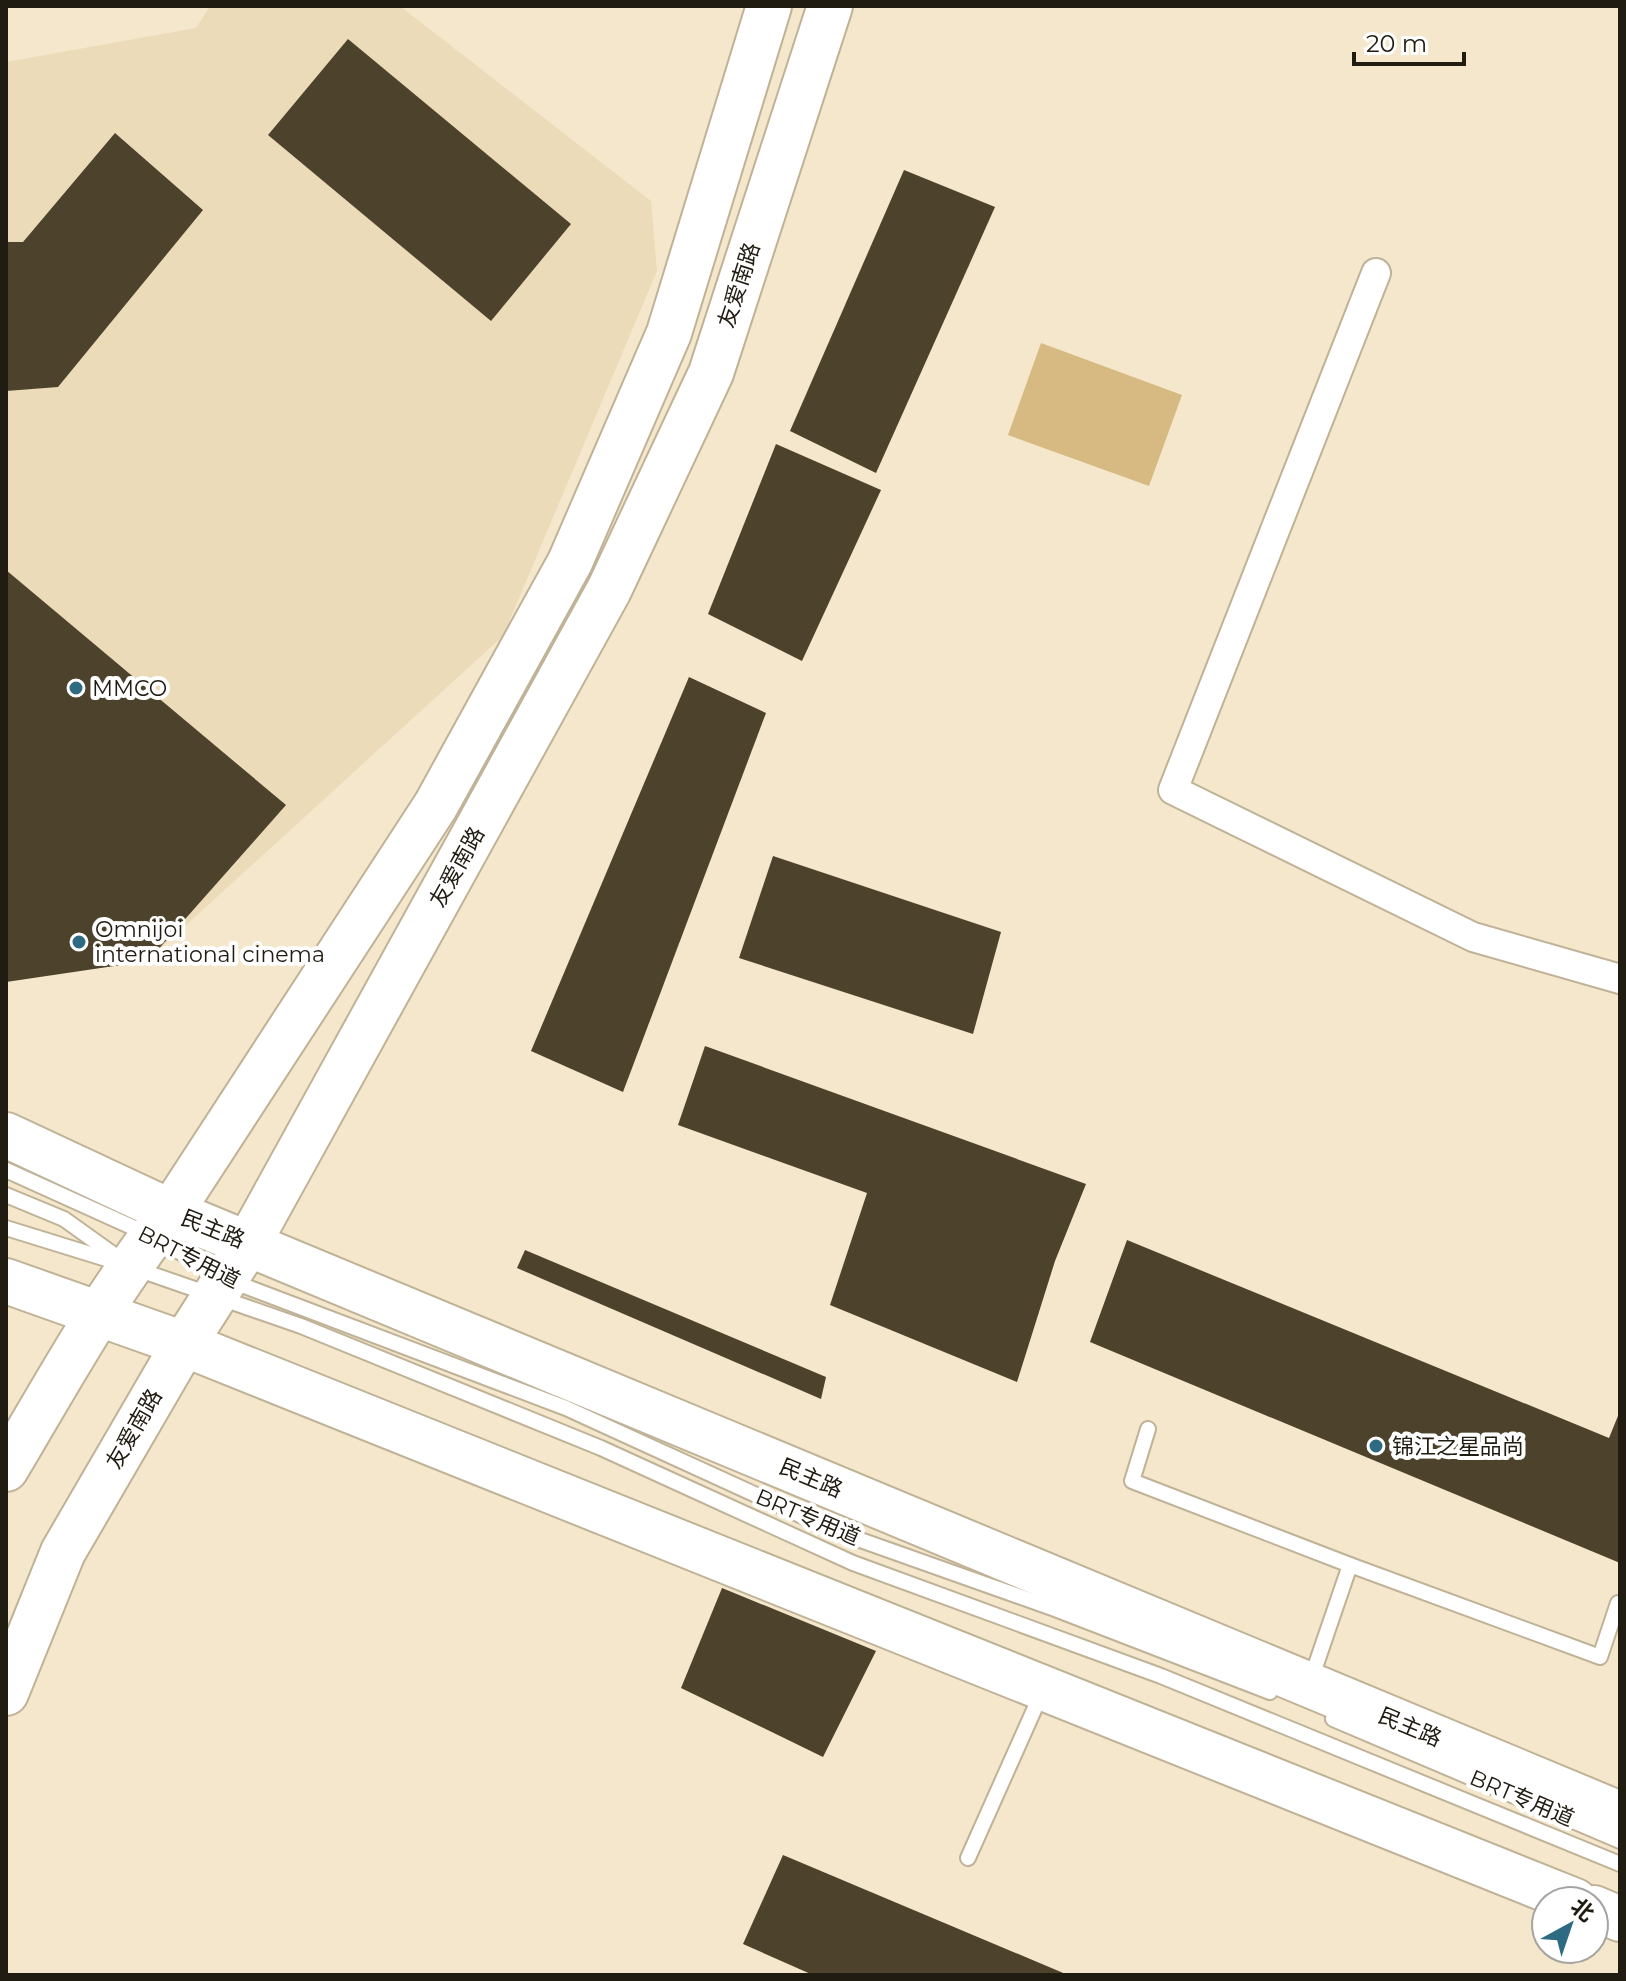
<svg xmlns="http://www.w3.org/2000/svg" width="1626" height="1981" viewBox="0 0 1626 1981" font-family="Montserrat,'Noto Sans SC',sans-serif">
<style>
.built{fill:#ecdbb9}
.green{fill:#d6ba81}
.building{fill:#4d422b}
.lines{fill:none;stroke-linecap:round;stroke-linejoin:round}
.lane-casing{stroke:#bfb297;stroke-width:18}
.street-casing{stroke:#bfb297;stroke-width:32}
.primary-casing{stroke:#bfb297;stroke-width:48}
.lane{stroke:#fff;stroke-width:14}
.street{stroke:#fff;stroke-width:28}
.primary{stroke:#fff;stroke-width:44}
.poi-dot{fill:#2e6b82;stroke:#fff;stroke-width:3}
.labels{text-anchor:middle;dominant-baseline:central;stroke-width:8;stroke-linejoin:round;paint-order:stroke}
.street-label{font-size:22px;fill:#211c12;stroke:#fff}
.poi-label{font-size:22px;fill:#211c12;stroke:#fff;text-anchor:start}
</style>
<rect width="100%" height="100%" fill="#f4e7cb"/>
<polygon class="built" points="210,6 401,7 651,201 657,271 503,636 150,958 6,981 6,62 196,28"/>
<polygon class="green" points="1041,343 1182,395 1149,486 1008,435"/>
<g class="building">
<polygon points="348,39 571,224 491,321 268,135"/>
<polygon points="115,133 203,210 58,387 6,391 6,242 23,242"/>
<polygon points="904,170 995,207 876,473 790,431"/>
<polygon points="776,444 881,490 802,661 708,614"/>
<polygon points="6,570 286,805 148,961 6,982"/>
<polygon points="689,677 766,713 623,1092 531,1051"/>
<polygon points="773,856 1001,932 973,1034 739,958"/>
<polygon points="705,1046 1086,1184 1055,1261 1017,1382 830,1305 867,1193 678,1125"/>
<polygon points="1127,1240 1609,1438 1620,1411 1620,1563 1090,1342"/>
<polygon points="525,1250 826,1377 821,1399 517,1268"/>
<polygon points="722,1588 876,1651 823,1757 681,1688"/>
<polygon points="783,1855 1068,1975 813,1975 743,1944"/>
</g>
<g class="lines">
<defs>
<g id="lane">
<polyline points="6,1170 152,1236 226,1279 566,1408 835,1531 1055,1609 1270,1692"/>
<polyline points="6,1195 64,1219 131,1267 301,1326 601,1448 853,1563 1161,1676 1620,1864"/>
<polyline points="6,1228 116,1262"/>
<polyline points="1148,1429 1132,1481 1350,1565"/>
<polyline points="1310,1682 1350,1565 1600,1657 1618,1603"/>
<polyline points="1333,1719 1620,1841"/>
<polyline points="968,1858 1042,1692"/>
</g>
<polyline id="street" points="1376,273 1173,790 1473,937 1620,979"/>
<g id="primary">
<polyline points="6,1135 171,1212 1620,1814"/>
<polyline points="6,1281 184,1344 1575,1901"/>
<path d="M 6,1469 C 58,1382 107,1291 171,1212 L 436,805 L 570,562 L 669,333 L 769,6"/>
<polyline points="6,1693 63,1552 184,1344 248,1244 609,590 711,373 830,6"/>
<polyline points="1594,1908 1620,1919"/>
</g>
</defs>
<use href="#lane" class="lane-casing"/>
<use href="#street" class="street-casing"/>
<use href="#primary" class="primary-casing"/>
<use href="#lane" class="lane"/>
<use href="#street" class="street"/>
<use href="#primary" class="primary"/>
</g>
<g class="poi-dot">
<circle cx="76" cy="688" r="8"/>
<circle cx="79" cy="942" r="8"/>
<circle cx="1376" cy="1446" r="8"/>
</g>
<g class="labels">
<g class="street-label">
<text transform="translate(739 285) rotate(-72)">友爱南路</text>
<text transform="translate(457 867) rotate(-61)">友爱南路</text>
<text transform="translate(213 1229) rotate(22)">民主路</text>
<text transform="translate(189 1257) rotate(27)">BRT专用道</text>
<text transform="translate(134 1429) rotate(-60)">友爱南路</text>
<text transform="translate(811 1478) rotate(23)">民主路</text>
<text transform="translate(808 1517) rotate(23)">BRT专用道</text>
<text transform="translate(1410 1727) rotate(23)">民主路</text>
<text transform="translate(1522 1798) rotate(23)">BRT专用道</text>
</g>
<g class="poi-label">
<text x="92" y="688">MMCO</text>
<text x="95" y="929">Omnijoi<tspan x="95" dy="25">international cinema</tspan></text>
<text x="1392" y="1446">锦江之星品尚</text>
</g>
</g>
<rect width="1626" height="1981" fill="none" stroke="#211c12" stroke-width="16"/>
<g transform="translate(1570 1925) rotate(40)"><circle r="38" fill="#ffffff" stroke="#a6a4a0" stroke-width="2"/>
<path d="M0-6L14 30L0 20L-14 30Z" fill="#2e6b82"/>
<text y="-12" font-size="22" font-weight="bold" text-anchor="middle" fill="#211c12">北</text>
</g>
<path d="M1354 52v12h110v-12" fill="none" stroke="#211c12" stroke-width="4"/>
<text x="1366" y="52" font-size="24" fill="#211c12" stroke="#ffffff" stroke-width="6" paint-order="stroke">20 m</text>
</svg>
